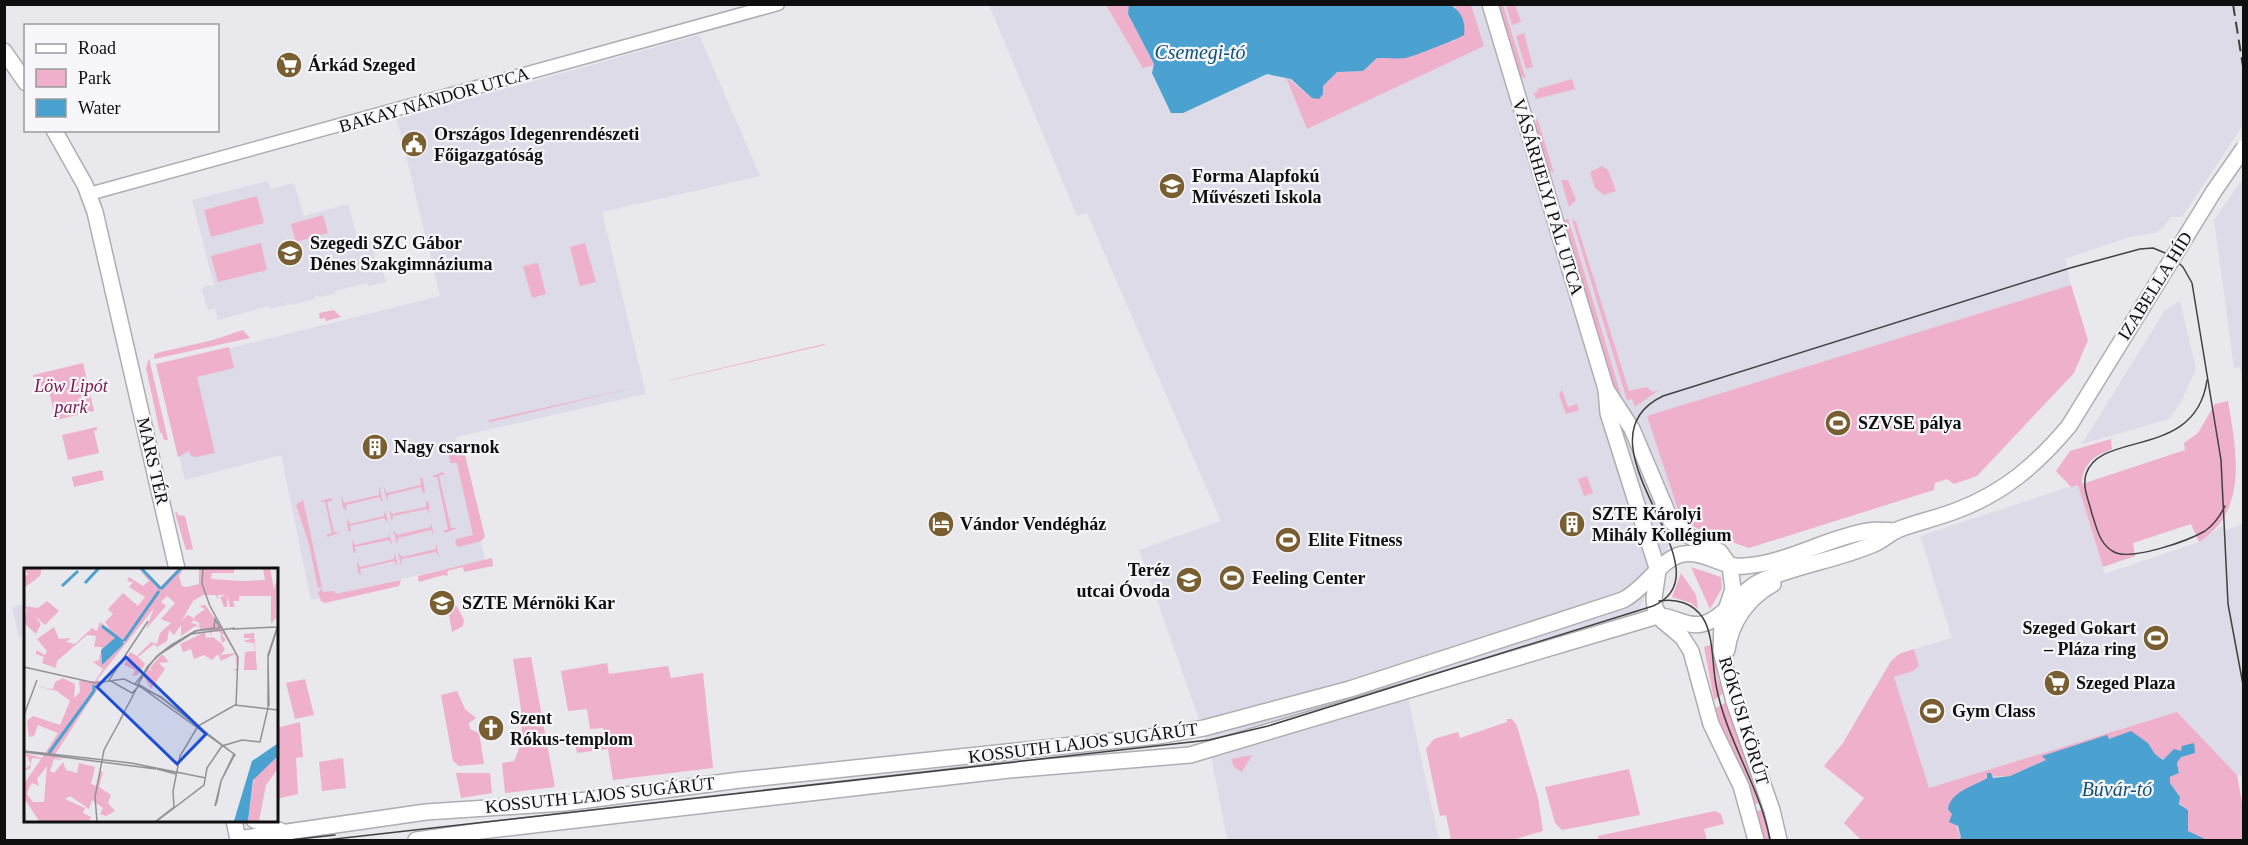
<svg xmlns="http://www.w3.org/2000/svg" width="2248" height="845" viewBox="0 0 2248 845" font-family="'Times New Roman',serif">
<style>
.built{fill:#dddbe7}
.green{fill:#eeb0ca}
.water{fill:#4ba1cf}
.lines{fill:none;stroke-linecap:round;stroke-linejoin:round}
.minor-casing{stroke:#aeadb2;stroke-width:15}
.major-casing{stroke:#aeadb2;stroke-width:18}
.minor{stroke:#fff;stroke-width:12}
.major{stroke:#fff;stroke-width:15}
.tram{stroke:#414042;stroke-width:1.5}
.rail{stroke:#414042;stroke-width:2;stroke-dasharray:12 6;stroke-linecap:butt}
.major-bridge-casing{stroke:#aeadb2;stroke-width:18;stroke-linecap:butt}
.major-bridge{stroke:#fff;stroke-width:15}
.labels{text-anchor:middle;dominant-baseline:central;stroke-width:4.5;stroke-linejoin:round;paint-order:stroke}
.poi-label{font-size:18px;font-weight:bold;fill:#0f0f10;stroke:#f6f6fb;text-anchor:start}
.street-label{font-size:18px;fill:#0f0f10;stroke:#f6f6fb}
.park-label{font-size:18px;font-style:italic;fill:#781a4d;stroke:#f6f6fb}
.water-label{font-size:20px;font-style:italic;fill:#0f5272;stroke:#f6f6fb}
.inset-river{fill:none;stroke:#4ba1cf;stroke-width:3}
.inset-road{fill:none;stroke:#929195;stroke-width:1.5}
.view{fill:#1d4ed8;fill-opacity:0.15;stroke:#1d4ed8;stroke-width:3}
.inset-edge{fill:none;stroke:#0f0f10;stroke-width:3}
</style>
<rect width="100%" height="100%" fill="#e9e8ed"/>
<g class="built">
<polygon points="989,5 2242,5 2243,125 2182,217 2171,217 2162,229 2155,233 2129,237 2065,259 2071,285 1647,416 1681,519 1630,628 1408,698 1439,840 1227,840 1210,750 1139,550 1221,521 1087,213 1077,216"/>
<polygon points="699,35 760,176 602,212 646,394 456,437 485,560 401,579 400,582 311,600 281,455 185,480 158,366 440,296 397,119"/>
<polygon points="2243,178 2243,393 2240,367 2234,368 2214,220"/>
<polygon points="268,181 271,189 294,183 304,216 348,204 359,244 371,241 376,263 381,263 386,282 368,286 367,283 335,291 335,294 319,297 315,295 315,299 290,305 287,302 287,305 270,309 269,306 218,320 215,308 208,310 202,291 203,287 214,285 192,200"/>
<polygon points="2180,301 2196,369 2182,400 2169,419 2082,444 2165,310"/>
<polygon points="2078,484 2105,574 2199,542 2223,525 2225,531 2243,523 2243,777 2237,775 2177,712 1929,788 1894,677 1913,671 1919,666 1914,649 1952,638 1920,536"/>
<polygon points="25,604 25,636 19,638 12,607"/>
</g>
<g class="green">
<polygon points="1106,5 1129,5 1128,14 1154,65 1143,68"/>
<polygon points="1450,5 1471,5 1484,46 1307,129 1286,77 1312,98 1337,72 1363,71 1377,58 1406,58 1445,42 1455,41 1456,7"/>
<polygon points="1494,5 1503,5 1526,79 1518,75"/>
<polygon points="1506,5 1515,5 1521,22 1512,25"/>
<polygon points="1524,33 1533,67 1526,69 1516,36"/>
<polygon points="1572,79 1575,89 1536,99 1534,93 1538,92 1537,89"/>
<polygon points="1537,117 1554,173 1548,169 1535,127"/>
<polygon points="1602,166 1608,170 1616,191 1604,195 1595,188 1590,172"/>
<polygon points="1561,180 1568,180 1576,200 1569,207"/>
<polygon points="257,196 264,223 211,237 204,210"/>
<polygon points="323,215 328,233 296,242 291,224"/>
<polygon points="1568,218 1621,395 1621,397 1615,398 1564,221"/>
<polygon points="1572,219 1576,222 1629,391 1646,387 1653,392 1659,390 1635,407 1632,399 1627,400"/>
<polygon points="261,243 267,270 218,282 211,256"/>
<polygon points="585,243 596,282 580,286 570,247"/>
<polygon points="538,263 546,294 532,298 523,266"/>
<polygon points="2071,285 2088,340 2074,373 1977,476 1954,484 1947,479 1935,483 1934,490 1749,548 1703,532 1681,519 1647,416"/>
<polygon points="334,310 341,317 326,321 325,318 320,319 319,313"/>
<polygon points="243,330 250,338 154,359 154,355 157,353 213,340"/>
<polygon points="825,345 672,380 670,380 824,344"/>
<polygon points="229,347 234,368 197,377 215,453 196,457 191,456 189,451 178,457 156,364"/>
<polygon points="149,358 168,440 164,440 162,433 160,433 146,368"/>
<polygon points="83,363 94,411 56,420 48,387 37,390 33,375"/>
<polygon points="637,387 490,422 488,421 490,420"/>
<polygon points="1562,390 1568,407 1577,404 1579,410 1566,414 1559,395"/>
<path d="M 2228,401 C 2237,454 2248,511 2199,542 L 2191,524 L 2133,543 L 2135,556 L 2103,567 L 2078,485 L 2071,487 L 2056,471 L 2070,451 L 2111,439 L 2112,449 C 2095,455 2082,464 2082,484 L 2185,450 L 2184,443 L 2198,433 L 2215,404 Z"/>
<polygon points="97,427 97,430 94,431 99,453 68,460 62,435"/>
<polygon points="464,451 485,537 481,541 459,547 455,544 456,539 473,535 457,463 451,463 448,454"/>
<polygon points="102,470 104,480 74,487 72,477"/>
<polygon points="442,472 445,474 439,476 451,528 457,528 446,533 443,531 448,529 437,477 431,477"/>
<polygon points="1587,476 1593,493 1584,496 1578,479"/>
<polygon points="420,477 423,479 425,492 423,493 421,487 388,495 387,501 383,485 387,493 421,485"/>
<polygon points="379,486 383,502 379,497 346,505 347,511 343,508 341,495 344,503 379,495"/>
<polygon points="330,498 333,500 327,502 334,532 340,532 328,537 326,535 332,533 325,502 319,502"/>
<polygon points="303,500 322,587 318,588 309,544 296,505"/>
<polygon points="426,501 429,503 429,514 427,509 393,516 392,522 389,509 392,514 426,507"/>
<polygon points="385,510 388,523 384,518 350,526 351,532 348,530 347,518 350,524 384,516"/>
<polygon points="177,512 178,515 185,516 193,549 186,550 175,513"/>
<polygon points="431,522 434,535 431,530 398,538 397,544 393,530 397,535 431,527"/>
<polygon points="389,531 392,545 389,540 355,547 356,553 353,552 352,540 355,545 389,537"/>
<polygon points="436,543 439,557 436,552 402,559 401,565 398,552 402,557 436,549"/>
<polygon points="395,553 398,566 394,561 360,569 361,575 358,573 357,561 360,567 394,559"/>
<polygon points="492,558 493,566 464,572 463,567 447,571 448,576 444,575 419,582 418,576"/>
<polygon points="1691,567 1721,577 1722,588 1710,609"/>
<polygon points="1681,573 1696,595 1698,609 1691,603 1672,597"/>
<polygon points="401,580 399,586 325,603 321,601 318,592 322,589 323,592 334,591 336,594"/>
<polygon points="456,605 464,620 463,626 452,632 448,609"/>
<polygon points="1713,644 1718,680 1725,692 1714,700 1704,647"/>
<polygon points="1914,649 1919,666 1913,671 1894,677 1929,788 2177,712 2237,775 2243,808 2243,840 2207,840 2188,831 2188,810 2179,803 2180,797 2170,783 2170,777 2179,773 2177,763 2181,752 2164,760 2155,754 2148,743 2109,739 2043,756 2046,760 2010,776 1987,777 1952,814 1961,838 1958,840 1861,840 1844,823 1864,798 1824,766 1843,743 1891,661 1899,654"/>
<path d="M 531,657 L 555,787 L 505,793 L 502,763 L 514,761 C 530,731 517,691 513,659 Z"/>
<polygon points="607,663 609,674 668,666 671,678 703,673 713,768 613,780 608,749 577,753 574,737 603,733 603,728 590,729 587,709 568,711 561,671"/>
<polygon points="305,679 314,715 295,719 286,683"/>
<polygon points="457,691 465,709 476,718 469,723 470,729 479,733 484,764 459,766 453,761 441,695"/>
<polygon points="1728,701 1762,802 1754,805 1713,710"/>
<polygon points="1507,719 1512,719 1517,726 1538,798 1543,831 1512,840 1451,840 1446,815 1440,816 1426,749 1434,739 1458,732 1460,738 1507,722"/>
<polygon points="300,722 303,757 296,758 298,794 276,799 276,728"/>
<polygon points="1252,755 1242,772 1234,767 1231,759"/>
<polygon points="343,758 346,788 322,791 319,762"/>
<polygon points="1629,769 1640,815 1562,830 1555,823 1545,787"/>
<polygon points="490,773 492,793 461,798 456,773"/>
<polygon points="1765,809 1772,840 1764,840 1756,815 1757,811"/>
<polygon points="1715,811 1721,814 1724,824 1704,829 1707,840 1599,840 1598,836"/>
</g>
<g class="water">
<path d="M 1129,4 L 1450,5 C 1462,11 1466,23 1464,35 C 1458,39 1414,56 1406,58 C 1397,59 1386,58 1377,58 L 1363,71 L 1337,72 L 1323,86 L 1323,94 L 1319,99 L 1312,98 L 1291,79 L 1267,74 L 1183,113 L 1171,113 L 1152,73 L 1154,64 L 1128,14 Z"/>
<path d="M 2131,731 L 2148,743 L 2155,754 L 2163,760 L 2174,749 L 2181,751 L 2182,746 L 2194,743 L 2195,753 L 2181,757 L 2177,763 L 2179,773 L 2170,777 L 2170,783 L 2180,797 L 2179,804 L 2188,810 L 2188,831 L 2207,840 L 1958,840 L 1961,838 L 1958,826 L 1949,822 L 1952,814 L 1948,809 C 1951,791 1973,787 1987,778 L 1987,773 L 1991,773 L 1993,778 L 2010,776 L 2046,760 L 2042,756 L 2107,735 L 2109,739 Z"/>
</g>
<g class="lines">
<defs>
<polyline id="minor" points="89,194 778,4"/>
<g id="major">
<polyline points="1490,4 1606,389 1608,413 1658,571 1654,598 1655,608 1663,621 1682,637 1691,651 1711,724 1741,786 1756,840"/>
<polyline points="4,51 26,83"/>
<polyline points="54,130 85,185 95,212 177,569"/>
<polyline points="1606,389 1632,429 1671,521 1689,536 1720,552 1730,566 1733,589 1722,622 1721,651 1734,702 1772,810 1779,840"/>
<path d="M 1727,650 C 1731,621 1748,598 1773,584"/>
<polyline points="234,820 238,840"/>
<polyline points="254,820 281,831"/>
<path d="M 238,839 L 426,812 L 564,803 L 740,780 L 1158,736 L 1204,728 L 1350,689 L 1623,600 C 1646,588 1659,562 1679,555 C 1703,548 1722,569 1745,566 C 1788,563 1826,538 1868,531 C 1877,529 1887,531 1896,531"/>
<path d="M 416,840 L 481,831 L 1009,770 L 1190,755 L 1654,617 C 1671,613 1685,628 1702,624 C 1723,620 1739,591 1761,581 C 1797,565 1837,560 1874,544 C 1882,541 1889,534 1897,530 C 1917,522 1938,518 1958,510 C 2005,492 2037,464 2069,426"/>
</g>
</defs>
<use href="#minor" class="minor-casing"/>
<use href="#major" class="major-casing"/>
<use href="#minor" class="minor"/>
<use href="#major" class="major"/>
<g class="tram">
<path d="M 2207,380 C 2196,460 2100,430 2086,474 C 2082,487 2089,501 2092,514 C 2097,528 2099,544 2114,552 C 2131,561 2188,541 2205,531 C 2214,525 2220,516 2225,506"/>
<path d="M 1659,601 C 1676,598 1693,603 1703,618 C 1714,636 1712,665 1716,685 C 1726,740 1760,786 1770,840"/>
<polyline points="290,840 335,835"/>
<path d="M 326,840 L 1209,740 L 1268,726 L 1653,606 C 1735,571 1567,442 1663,396 L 2070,268 L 2140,249 L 2153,248 L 2170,255 L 2183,267 L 2192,283 L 2221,460 L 2228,604 L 2244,690"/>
</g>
<polyline class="rail" points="2233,4 2244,73"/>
<defs>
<polyline id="major-bridge" points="2069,426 2214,191 2244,148"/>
</defs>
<use href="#major-bridge" class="major-bridge-casing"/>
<use href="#major-bridge" class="major-bridge"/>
</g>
<defs>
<symbol id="supermarket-disc" viewBox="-11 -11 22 22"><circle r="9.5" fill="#785e30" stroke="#f6f6fb"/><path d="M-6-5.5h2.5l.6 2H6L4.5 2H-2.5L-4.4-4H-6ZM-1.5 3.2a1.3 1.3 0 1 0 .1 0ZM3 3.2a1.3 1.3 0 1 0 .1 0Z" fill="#fff"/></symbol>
<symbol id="civic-disc" viewBox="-11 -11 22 22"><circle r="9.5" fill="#785e30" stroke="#f6f6fb"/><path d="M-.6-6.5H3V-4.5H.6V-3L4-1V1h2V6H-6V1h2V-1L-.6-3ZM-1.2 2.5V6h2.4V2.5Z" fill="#fff"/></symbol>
<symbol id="school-disc" viewBox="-11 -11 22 22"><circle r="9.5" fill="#785e30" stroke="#f6f6fb"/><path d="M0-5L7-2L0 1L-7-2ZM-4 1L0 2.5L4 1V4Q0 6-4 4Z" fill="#fff"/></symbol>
<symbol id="stadium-disc" viewBox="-11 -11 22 22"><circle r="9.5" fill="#785e30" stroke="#f6f6fb"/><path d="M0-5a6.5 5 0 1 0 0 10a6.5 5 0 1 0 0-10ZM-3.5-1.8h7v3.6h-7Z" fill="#fff"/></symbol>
<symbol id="building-disc" viewBox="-11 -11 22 22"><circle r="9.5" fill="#785e30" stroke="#f6f6fb"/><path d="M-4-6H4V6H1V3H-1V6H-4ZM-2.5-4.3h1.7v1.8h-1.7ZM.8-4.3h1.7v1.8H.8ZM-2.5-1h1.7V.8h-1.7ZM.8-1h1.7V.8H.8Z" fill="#fff"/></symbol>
<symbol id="hotel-disc" viewBox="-11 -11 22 22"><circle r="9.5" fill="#785e30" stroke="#f6f6fb"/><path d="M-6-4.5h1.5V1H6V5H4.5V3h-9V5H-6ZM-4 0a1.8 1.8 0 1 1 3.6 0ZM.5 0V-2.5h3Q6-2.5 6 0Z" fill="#fff"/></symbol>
<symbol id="university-disc" viewBox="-11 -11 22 22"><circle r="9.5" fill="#785e30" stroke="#f6f6fb"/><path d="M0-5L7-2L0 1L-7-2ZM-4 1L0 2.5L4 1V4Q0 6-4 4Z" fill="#fff"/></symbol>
<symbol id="church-disc" viewBox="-11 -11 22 22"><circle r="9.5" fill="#785e30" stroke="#f6f6fb"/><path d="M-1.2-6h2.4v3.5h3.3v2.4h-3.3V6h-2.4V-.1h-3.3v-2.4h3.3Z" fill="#fff"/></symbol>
</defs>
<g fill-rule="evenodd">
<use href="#supermarket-disc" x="274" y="50" width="30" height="30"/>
<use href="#civic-disc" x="399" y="129" width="30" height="30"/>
<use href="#school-disc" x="1157" y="171" width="30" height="30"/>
<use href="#school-disc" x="275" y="238" width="30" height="30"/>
<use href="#stadium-disc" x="1823" y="408" width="30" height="30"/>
<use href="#building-disc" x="360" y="432" width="30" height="30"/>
<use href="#hotel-disc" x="926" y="509" width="30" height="30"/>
<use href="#building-disc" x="1557" y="509" width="30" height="30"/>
<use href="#stadium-disc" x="1273" y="525" width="30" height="30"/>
<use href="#stadium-disc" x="1217" y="563" width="30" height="30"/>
<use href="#school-disc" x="1174" y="565" width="30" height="30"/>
<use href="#university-disc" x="427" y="588" width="30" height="30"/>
<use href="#stadium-disc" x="2141" y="623" width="30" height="30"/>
<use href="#supermarket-disc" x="2042" y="668" width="30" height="30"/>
<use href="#stadium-disc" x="1917" y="696" width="30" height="30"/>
<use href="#church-disc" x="476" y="713" width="30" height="30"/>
</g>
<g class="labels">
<g class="poi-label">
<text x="308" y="65">Árkád Szeged</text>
<text x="434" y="134">Országos Idegenrendészeti<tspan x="434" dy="21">Főigazgatóság</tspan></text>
<text x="1192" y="176">Forma Alapfokú<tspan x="1192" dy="21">Művészeti Iskola</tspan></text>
<text x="310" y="243">Szegedi SZC Gábor<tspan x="310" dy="21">Dénes Szakgimnáziuma</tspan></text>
<text x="1858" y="423">SZVSE pálya</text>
<text x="394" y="447">Nagy csarnok</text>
<text x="1592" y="514">SZTE Károlyi<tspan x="1592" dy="21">Mihály Kollégium</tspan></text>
<text x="960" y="524">Vándor Vendégház</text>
<text x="1308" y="540">Elite Fitness</text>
<text x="1170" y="570" text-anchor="end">Teréz<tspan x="1170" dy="21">utcai Óvoda</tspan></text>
<text x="1252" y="578">Feeling Center</text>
<text x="462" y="603">SZTE Mérnöki Kar</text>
<text x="2136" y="628" text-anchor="end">Szeged Gokart<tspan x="2136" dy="21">– Pláza ring</tspan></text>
<text x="2076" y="683">Szeged Plaza</text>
<text x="1952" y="711">Gym Class</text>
<text x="510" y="718">Szent<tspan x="510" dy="21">Rókus-templom</tspan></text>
</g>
<g class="street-label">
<text transform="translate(434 100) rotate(-16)">BAKAY NÁNDOR UTCA</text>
<text transform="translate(1548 197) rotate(73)">VÁSÁRHELYI PÁL UTCA</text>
<text transform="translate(2155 286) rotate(-58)">IZABELLA HÍD</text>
<text transform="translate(153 461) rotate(77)">MARS TÉR</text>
<text transform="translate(1744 721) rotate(73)">RÓKUSI KÖRÚT</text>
<text transform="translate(1083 743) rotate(-7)">KOSSUTH LAJOS SUGÁRÚT</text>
<text transform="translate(600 795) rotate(-6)">KOSSUTH LAJOS SUGÁRÚT</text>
</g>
<g class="park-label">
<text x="71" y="386">Löw Lipót<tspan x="71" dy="21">park</tspan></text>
</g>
<g class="water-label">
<text x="1200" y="52">Csemegi-tó</text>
<text x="2117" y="789">Búvár-tó</text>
</g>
</g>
<g transform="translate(24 568)">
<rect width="254" height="254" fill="#e9e8ed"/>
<path d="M 0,0 L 18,0 L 16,8 L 0,20 L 0,10 L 4,6 ZM 114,0 L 136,19 L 155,0 L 160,0 L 155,8 L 158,18 L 162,19 L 175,16 L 175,0 L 210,0 L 210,5 L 188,5 L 187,11 L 218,13 L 241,12 L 239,0 L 246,0 L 250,21 L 252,14 L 253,13 L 252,50 L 247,56 L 247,28 L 215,28 L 215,33 L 209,33 L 211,39 L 206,39 L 203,27 L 203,39 L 200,39 L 196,29 L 202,27 L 194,27 L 194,32 L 192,27 L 179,27 L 169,33 L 157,54 L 163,47 L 168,49 L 175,55 L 176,58 L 170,52 L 167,55 L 172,56 L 174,60 L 171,58 L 157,68 L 157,57 L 150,67 L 145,62 L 143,73 L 133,79 L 130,76 L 114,89 L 121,96 L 114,107 L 108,108 L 111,102 L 100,97 L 106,84 L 113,88 L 127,74 L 133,76 L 136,65 L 147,55 L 137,51 L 151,35 L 143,28 L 137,34 L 142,38 L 122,61 L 130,40 L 76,108 L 73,112 L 78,114 L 30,188 L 39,192 L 30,191 L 26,203 L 30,205 L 39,194 L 42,202 L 53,205 L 55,195 L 71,199 L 67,216 L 72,218 L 76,203 L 79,204 L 75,219 L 87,227 L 84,235 L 91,243 L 82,248 L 76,246 L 79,240 L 68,232 L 65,241 L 46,228 L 41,231 L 61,240 L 59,245 L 67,249 L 65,253 L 15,253 L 0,230 L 0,216 L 17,191 L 8,190 L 6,201 L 0,202 L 7,196 L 1,185 L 18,190 L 34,165 L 14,157 L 10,168 L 5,169 L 3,153 L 9,148 L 36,157 L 46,133 L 33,123 L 12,118 L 29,121 L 31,114 L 39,110 L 51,116 L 50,130 L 56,124 L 55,113 L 71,113 L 79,101 L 69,94 L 75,92 L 78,79 L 70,79 L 72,68 L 63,67 L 33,93 L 32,100 L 18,95 L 20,89 L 12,86 L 12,82 L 21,87 L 23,83 L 13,71 L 30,59 L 35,71 L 47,70 L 42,74 L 51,76 L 68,60 L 73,63 L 76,54 L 86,62 L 81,54 L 89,46 L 84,41 L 99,25 L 114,38 L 121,29 L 105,19 L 109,14 L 103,13 L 105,9 L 119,18 L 125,13 ZM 92,70 L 100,76 L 78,97 L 77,82 ZM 23,198 L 20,234 L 9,234 L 3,226 L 5,220 L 8,215 L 15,218 L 13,211 ZM 23,33 L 35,43 L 21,57 L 11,48 L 17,56 L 12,66 L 0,55 L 3,42 L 0,38 L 14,40 ZM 181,37 L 198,60 L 199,61 L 193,62 L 199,62 L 210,81 L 213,90 L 213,103 L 209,102 L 213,100 L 211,86 L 197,93 L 194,86 L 188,92 L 180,87 L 170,91 L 167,81 L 159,84 L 156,76 L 181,64 L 182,70 L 189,69 L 198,76 L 201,82 L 196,87 L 211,85 L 200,67 L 196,65 L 202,72 L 198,75 L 196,64 L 188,63 L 187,68 L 186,63 L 181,63 L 196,60 L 177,62 L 170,49 L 181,41 L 175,38 ZM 230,65 L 233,102 L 220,102 L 221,84 L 231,83 L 230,75 L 221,74 L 220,73 L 229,70 L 220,70 L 220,66 ZM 138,86 L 145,94 L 135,95 L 141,101 L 127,121 L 120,109 L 125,101 L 129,104 L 126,100 ZM 253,189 L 253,202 L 242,217 L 235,253 L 224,253 L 230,210 Z" fill="#eeb0ca" fill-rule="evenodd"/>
<path d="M 92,69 L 100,76 L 78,97 L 77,82 ZM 253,176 L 253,189 L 229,212 L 224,253 L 210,253 L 228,193 Z" fill="#4ba1cf"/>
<path class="inset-river" d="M 117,0 L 137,21M 61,15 L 75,0M 38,18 L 54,3M 137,21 L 157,0M 78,58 L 99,74M 100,73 L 135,23M 25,185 L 70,123 L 70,117"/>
<path class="inset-road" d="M 179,0 L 178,16 L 186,38 L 214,89 L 212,137M 191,51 L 196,60 L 172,63 L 147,77 L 144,80 L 134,88 L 127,95 L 114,116 L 136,129 L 210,186 L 211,187 L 210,188 L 197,213 L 193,233 L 192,236 L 191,238 L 197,213 L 210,186 L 114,117 L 123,99 L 127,95 L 133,88 L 147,77 L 171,63 L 176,62 L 190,60 ZM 208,61 L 253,59M 0,99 L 71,115 L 100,111 L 137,129 L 174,158M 111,116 L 133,88 L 167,66 L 211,60M 115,118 L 108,125 L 85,112 L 124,53M 245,138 L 244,89 L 254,58M 0,147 L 13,112M 96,152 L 115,116M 0,183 L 107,195 L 182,210M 0,184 L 132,201M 133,201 L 152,206M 73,253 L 71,229 L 80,182 L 98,149M 132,253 L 150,239 L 149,223 L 156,188 L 174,158 L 211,137 L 254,142M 133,253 L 180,217 L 183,200 L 198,178 L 218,172 L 236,174 L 244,140 L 244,87 L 254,57"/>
<path class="view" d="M 102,89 L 182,166 L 153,196 L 73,119 Z"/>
<rect width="254" height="254" class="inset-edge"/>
</g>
<rect width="2248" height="845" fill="none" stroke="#0f0f10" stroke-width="12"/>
<rect x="24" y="24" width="195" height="108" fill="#f6f6fb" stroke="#9a9a9d" stroke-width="1.5"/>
<rect x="36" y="44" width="30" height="9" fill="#ffffff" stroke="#9a9a9d" stroke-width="1.5"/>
<text x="78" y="54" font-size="18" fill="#0f0f10">Road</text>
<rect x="36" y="69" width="30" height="18" fill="#eeb0ca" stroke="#9a9a9d" stroke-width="1.5"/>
<text x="78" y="84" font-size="18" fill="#0f0f10">Park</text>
<rect x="36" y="99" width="30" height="18" fill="#4ba1cf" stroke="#9a9a9d" stroke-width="1.5"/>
<text x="78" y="114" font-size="18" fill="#0f0f10">Water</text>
</svg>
